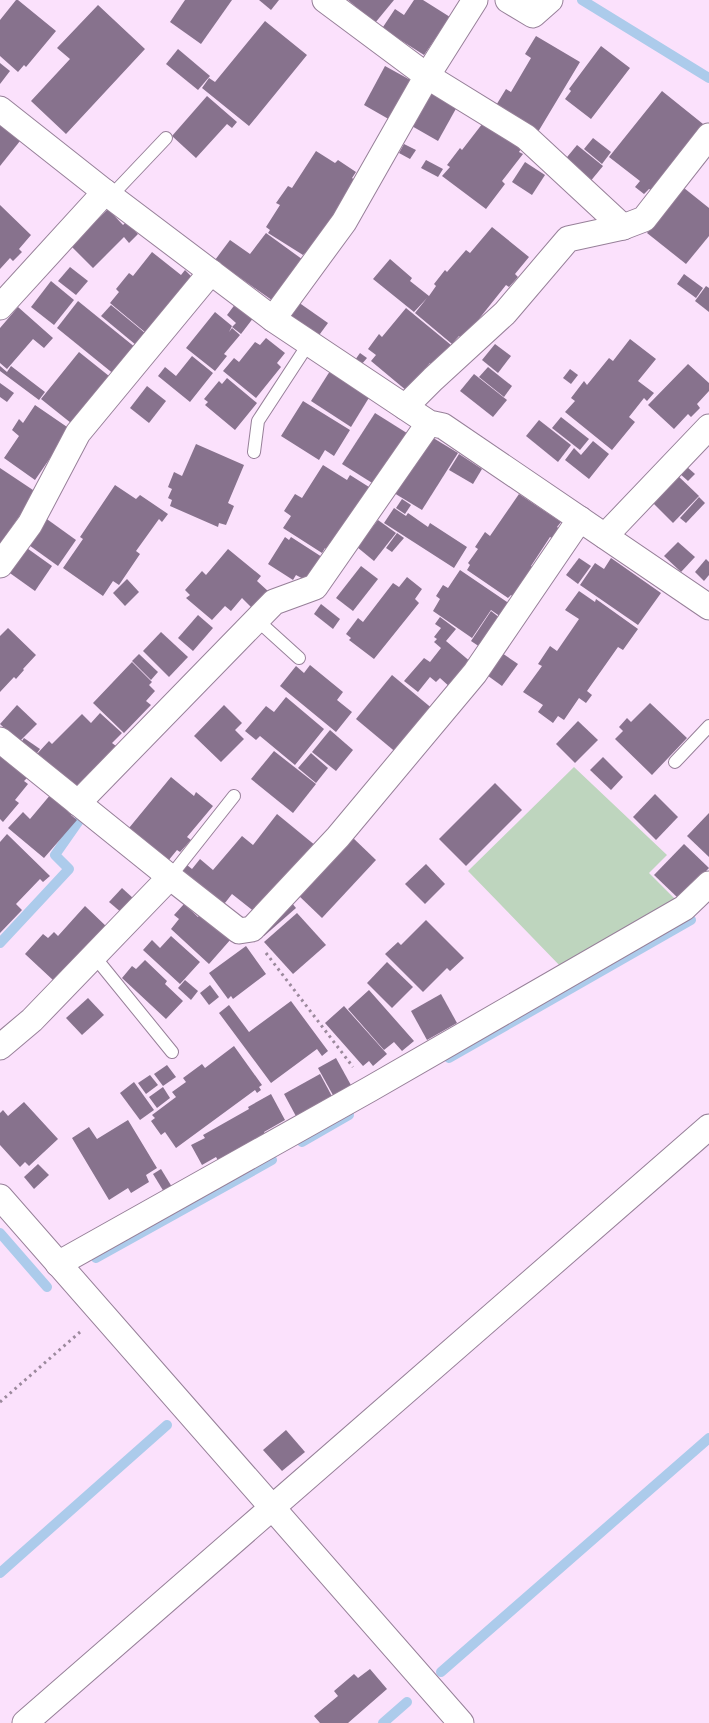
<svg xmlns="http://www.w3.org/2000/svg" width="709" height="1723" viewBox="0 0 709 1723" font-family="'Roboto Condensed',sans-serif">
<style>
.green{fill:#bed5be}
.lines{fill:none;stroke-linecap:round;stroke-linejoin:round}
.stream{stroke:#accbeb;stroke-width:10}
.building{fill:#87728d}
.service-casing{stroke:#978099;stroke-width:14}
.minor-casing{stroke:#978099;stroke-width:27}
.path{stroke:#9b899c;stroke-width:3;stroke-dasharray:2.5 4;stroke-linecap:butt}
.service{stroke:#fff;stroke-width:12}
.minor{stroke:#fff;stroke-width:25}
</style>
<rect width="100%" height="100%" fill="#fbe1fc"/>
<polygon class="green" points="574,767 667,855 649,873 678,902 562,968 468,871"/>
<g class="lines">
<g class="stream">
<polyline points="582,0 709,78"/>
<polyline points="0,943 69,869 55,855 83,815"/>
<polyline points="449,1058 691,920"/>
<polyline points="302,1142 349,1115"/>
<polyline points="0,1233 47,1287"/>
<polyline points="96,1258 272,1160"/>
<polyline points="0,1573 167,1425"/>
<polyline points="441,1672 709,1438"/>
<polyline points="383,1723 407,1702"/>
</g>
</g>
<g class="building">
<polygon points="16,0 18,0 56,31 26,67 24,65 18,72 0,56 0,20"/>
<polygon points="185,0 232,0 201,44 170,22"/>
<polygon points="259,0 279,0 271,10"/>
<polygon points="348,0 394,0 375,23"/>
<polygon points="414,0 423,0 450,17 424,55 391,34 381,30 395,9 404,15"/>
<polygon points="98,5 145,49 66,134 31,101 70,59 57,48"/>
<polygon points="265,21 307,55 249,126 202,88 209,78 215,82"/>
<polygon points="536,36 580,62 538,132 495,107 506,89 511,92 531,58 525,54"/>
<polygon points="601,46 630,68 591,119 565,99 571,91 569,89"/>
<polygon points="178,49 210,76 198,90 166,64"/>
<polygon points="0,63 10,71 0,84"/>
<polygon points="385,66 414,82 392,121 364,105"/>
<polygon points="430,90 458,105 438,141 410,125"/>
<polygon points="662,91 708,128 651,190 649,189 644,194 635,187 640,181 609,157"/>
<polygon points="207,96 237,122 232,128 227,124 196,158 172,136"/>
<polygon points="486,119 522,147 519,152 523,154 502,181 505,184 486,209 442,176 450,167 447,165 460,148 462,150"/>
<polygon points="0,125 20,141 0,166"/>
<polygon points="593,138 611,152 602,164 584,149"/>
<polygon points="404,144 416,150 410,159 399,153"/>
<polygon points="577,145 603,166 589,183 563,162"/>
<polygon points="316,151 335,163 338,160 356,172 352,178 356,181 308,254 305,253 303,255 268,233 270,230 266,227 280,205 276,203 288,186 292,188"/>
<polygon points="426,160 443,169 438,177 421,168"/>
<polygon points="525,162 545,175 532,195 512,182"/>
<polygon points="684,188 709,208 709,236 686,264 647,233"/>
<polygon points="0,205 31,235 19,249 22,252 13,261 10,258 0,269"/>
<polygon points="108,209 123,225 126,222 138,234 129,243 124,237 93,268 71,246"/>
<polygon points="492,227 529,257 515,274 518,277 509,287 506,285 463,339 459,336 452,344 415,313 427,298 414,312 373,279 390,259 412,278 410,281 429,296 436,286 434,284 445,270 447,272 466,250 470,253"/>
<polygon points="266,233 306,262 276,303 215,260 230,240 250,254"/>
<polygon points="152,252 181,275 185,270 192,277 146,333 110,303 119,292 116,289 129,273 133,276"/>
<polygon points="70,267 88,281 76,295 58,281"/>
<polygon points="684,274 703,288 696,298 677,284"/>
<polygon points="51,281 74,300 54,325 31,307"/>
<polygon points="706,286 709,288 709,312 695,301"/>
<polygon points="78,301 136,348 115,375 57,328"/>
<polygon points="298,302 328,323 317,338 287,317"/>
<polygon points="236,303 254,317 241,334 232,327 236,323 227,315"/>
<polygon points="111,305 145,333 136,345 101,316"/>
<polygon points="18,307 53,338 44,348 33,339 7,369 0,363 0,328"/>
<polygon points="406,308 451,345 434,365 430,363 407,391 371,361 376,355 368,349 379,334 382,337"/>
<polygon points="215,312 232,326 229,332 232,328 240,335 224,354 227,356 215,371 186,348"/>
<polygon points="266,338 285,353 277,363 281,367 256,398 223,371 234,358 239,362 255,342 260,345"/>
<polygon points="630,339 656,359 638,381 654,393 647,401 644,398 629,417 635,422 612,450 565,412 575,401 571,398 584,381 587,385 609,358 613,361"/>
<polygon points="495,344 511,356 498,373 482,360"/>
<polygon points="79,352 109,376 107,378 110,380 71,423 41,399"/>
<polygon points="360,353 367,358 361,365 355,360"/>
<polygon points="192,356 213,373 190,402 158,376 165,367 176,376"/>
<polygon points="688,364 709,383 709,391 697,404 700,408 691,417 688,414 674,429 648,405"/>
<polygon points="0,366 7,372 11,366 45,392 39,400 0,371"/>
<polygon points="488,367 512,386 504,397 479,377"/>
<polygon points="570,369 578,375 571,384 563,378"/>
<polygon points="330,371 370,396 351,427 311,401"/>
<polygon points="474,374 507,400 493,417 460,391"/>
<polygon points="227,378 257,403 235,430 205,405 208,402 204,399 219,381 222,384"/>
<polygon points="0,383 14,393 7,402 0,397"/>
<polygon points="147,386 166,401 149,423 130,408"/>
<polygon points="303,401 350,430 334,456 325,450 319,460 281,436"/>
<polygon points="35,405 70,429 35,480 4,458 19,436 12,430 19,419 23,423"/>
<polygon points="375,413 410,435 377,486 342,464"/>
<polygon points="561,417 589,439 580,450 552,428"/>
<polygon points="539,420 571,445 558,462 526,436"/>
<polygon points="430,436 458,453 422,510 394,493"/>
<polygon points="593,441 609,454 589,479 565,460 574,448 581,455"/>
<polygon points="196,444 244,465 228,503 234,506 226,525 219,523 218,527 170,506 172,500 168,498 172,489 168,487 174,472 182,476"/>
<polygon points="459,454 482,469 473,484 449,470"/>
<polygon points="323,465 347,480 350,475 369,487 328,551 325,548 322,553 283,528 291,516 284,511 295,494 302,498"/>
<polygon points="686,466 695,474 688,481 679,473"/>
<polygon points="0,468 36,492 0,544"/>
<polygon points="675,473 699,496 673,523 650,500"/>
<polygon points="115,485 136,499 140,495 168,514 162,522 159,519 136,551 140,554 119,585 113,581 103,596 63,568 83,539 80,537"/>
<polygon points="519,494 561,522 557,527 561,530 555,540 550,537 531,566 535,569 515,598 511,595 508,598 467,570 470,565 468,563 478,549 475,547 485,532 490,536"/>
<polygon points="699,497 705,503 686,523 680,518"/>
<polygon points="402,499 411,505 405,514 396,508"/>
<polygon points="394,508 406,516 408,513 428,527 430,523 467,547 454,568 384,523"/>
<polygon points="44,517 76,540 58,566 26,543"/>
<polygon points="378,520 396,533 374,561 357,547"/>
<polygon points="397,533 404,538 392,552 386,548"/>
<polygon points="285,537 289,540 291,537 322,557 307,581 296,575 293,580 268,564"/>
<polygon points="678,542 695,557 681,572 664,556"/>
<polygon points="24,546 52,566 35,591 7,571"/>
<polygon points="228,549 261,576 257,581 269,592 253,609 242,598 231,611 225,606 212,620 186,598 190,595 185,590 202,571 206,575"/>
<polygon points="579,558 591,566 578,584 566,575"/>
<polygon points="611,558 661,593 638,625 580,585 595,563 604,569"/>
<polygon points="706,559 709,562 709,575 704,581 695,572"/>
<polygon points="361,566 378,579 353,611 336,598"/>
<polygon points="460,570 510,604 501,617 491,610 472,638 433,611 440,599 436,596 443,585 448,588"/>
<polygon points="407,577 422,589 415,599 419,603 374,659 349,640 351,638 346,634 358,618 363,622 393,583 399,587"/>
<polygon points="127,579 139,592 125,606 113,593"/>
<polygon points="579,591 595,602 596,599 638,629 623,650 618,647 587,691 592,695 586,703 579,698 564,720 558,716 553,723 538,712 543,705 523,692 542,666 538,664 550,646 557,651 579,619 565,610"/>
<polygon points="321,604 340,619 333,629 314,614"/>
<polygon points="491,611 500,618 480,647 471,641"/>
<polygon points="198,615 213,628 193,651 178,638"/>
<polygon points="440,617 456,629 446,641 472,663 451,688 440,678 436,682 430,677 418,692 404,681 424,658 430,662 441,648 434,642 437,639 434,637 441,628 435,624"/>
<polygon points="8,628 36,655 23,669 24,670 16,679 14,677 0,692 0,636"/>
<polygon points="161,632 188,657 169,677 143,651"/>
<polygon points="499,651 518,664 502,686 484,673"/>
<polygon points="139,654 158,672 151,680 132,661"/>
<polygon points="132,662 152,682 149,685 155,691 146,701 151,705 124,733 93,703"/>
<polygon points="310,665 343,692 337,700 352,712 336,732 280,686 296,666 304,673"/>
<polygon points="392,675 434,710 398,754 356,719"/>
<polygon points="286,697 324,729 295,765 260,736 256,740 245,731 266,706 274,712"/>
<polygon points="650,703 687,738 652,775 615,739 623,731 619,727 627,718 631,722"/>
<polygon points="17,705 37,724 19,742 0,724"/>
<polygon points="224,705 242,723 235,730 244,739 221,762 194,736"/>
<polygon points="100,713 122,733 112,743 116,746 76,789 36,755 49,741 52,744 82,714 91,723"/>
<polygon points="578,721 598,740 575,763 556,744"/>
<polygon points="330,730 353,750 336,771 312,752"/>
<polygon points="24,738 40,749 35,756 20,744"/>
<polygon points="0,751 29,776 24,781 28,784 15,800 19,803 3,822 0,819"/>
<polygon points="274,751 316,784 293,813 251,779"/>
<polygon points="311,753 328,768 316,783 298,768"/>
<polygon points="603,757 623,777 611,790 590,770"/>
<polygon points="171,777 194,796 196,792 213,806 187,837 191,840 180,852 177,850 168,861 129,828"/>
<polygon points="495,783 522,810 466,866 439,839"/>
<polygon points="51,794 74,812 71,815 77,820 44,858 8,828 23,812 30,819"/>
<polygon points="655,794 678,817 656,840 633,817"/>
<polygon points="709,813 709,857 687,836"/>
<polygon points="277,814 316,846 256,913 232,894 221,908 182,872 187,865 192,869 200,859 213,870 242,836 253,845"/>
<polygon points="7,834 50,876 43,882 40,879 16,904 22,910 0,933 0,842"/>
<polygon points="351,836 376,860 322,918 297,894"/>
<polygon points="684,844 709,868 679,899 654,875"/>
<polygon points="426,864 445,884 425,904 405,884"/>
<polygon points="122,888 134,899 122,913 109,902"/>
<polygon points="291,902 296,908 264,936 254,926"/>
<polygon points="184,904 198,917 202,912 231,939 209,964 171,929 179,919 174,915"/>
<polygon points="85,906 108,928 54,981 25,954 43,934 48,938 54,932 58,936"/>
<polygon points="297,913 326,945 293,974 264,942"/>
<polygon points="426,920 464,958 450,971 447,968 423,992 385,954 398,942 401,945"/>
<polygon points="171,936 200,962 180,984 143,950 152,940 160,948"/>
<polygon points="246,946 266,974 233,999 231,996 228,999 209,973"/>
<polygon points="145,960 167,981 165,984 183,1001 166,1019 122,978 132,966 136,969"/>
<polygon points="387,962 413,987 392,1008 367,983"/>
<polygon points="185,980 198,991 191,1000 178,988"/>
<polygon points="210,985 219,997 209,1005 200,993"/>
<polygon points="369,990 414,1041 402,1051 394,1042 384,1050 348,1009"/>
<polygon points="441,994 457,1023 427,1040 411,1011"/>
<polygon points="88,998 104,1015 82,1035 66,1018"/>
<polygon points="291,1001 328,1051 322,1056 317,1049 271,1083 219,1013 229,1005 249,1032"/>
<polygon points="344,1006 387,1054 373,1066 369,1061 363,1066 325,1023"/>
<polygon points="234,1046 262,1085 259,1087 261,1090 257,1093 255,1090 176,1148 165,1132 161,1135 151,1121 155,1118 152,1115 176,1097 172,1092 186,1082 183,1078 202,1064 205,1068"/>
<polygon points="336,1058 352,1087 334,1097 318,1068"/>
<polygon points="167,1065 176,1077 163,1086 154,1074"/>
<polygon points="320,1074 334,1100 298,1120 284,1094"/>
<polygon points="150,1075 158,1085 146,1094 138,1083"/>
<polygon points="134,1082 154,1110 140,1120 120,1093"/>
<polygon points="163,1087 170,1098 157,1108 149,1097"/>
<polygon points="271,1094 285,1120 264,1132 265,1135 219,1162 216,1157 202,1165 191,1145 205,1138 203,1135 249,1109 248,1107"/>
<polygon points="24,1102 58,1139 29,1166 25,1162 20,1167 0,1145 0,1113 3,1110 8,1116"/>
<polygon points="128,1120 157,1168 146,1175 149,1182 131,1193 128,1188 109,1200 72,1138 89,1127 97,1139"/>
<polygon points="38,1164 49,1175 34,1189 24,1177"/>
<polygon points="161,1169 172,1187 164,1192 153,1174"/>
<polygon points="286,1430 305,1452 282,1471 263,1450"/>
<polygon points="370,1669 387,1689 348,1723 320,1723 314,1716 338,1696 334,1691 354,1674 358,1678"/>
</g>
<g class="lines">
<defs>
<g id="service">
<polyline points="111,196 166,138"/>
<polyline points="254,452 258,421 309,343"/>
<polyline points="257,620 299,658"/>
<polyline points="675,762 709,726"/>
<polyline points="170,877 234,796"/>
<polyline points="94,956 172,1052"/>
</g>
<g id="minor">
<polyline points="325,0 427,76 526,137 623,227"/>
<polyline points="508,0 533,15 550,0"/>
<polyline points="0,109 105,192 273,319 429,423 443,426 709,607"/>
<polyline points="0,307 105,192"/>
<polyline points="273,319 344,222 427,76 475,0"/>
<polyline points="405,407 433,379 505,313 568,239 623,227 644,219 709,136"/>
<polyline points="605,536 709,427"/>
<polyline points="0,565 30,524 78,433 211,272"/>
<polyline points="0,740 170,877 32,1020 0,1047"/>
<polyline points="78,803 274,602 315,587 429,423"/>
<polyline points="170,877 239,931 252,929 338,837 475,673 580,519"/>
<polyline points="0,1197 461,1723"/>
<polyline points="58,1264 370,1089 684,908 709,884"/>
<polyline points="25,1723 709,1127"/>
</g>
</defs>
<use href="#service" class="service-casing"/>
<use href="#minor" class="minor-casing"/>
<g class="path">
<polyline points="266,953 353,1067"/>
<polyline points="0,1402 80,1332"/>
</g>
<use href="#service" class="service"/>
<use href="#minor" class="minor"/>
</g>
</svg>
